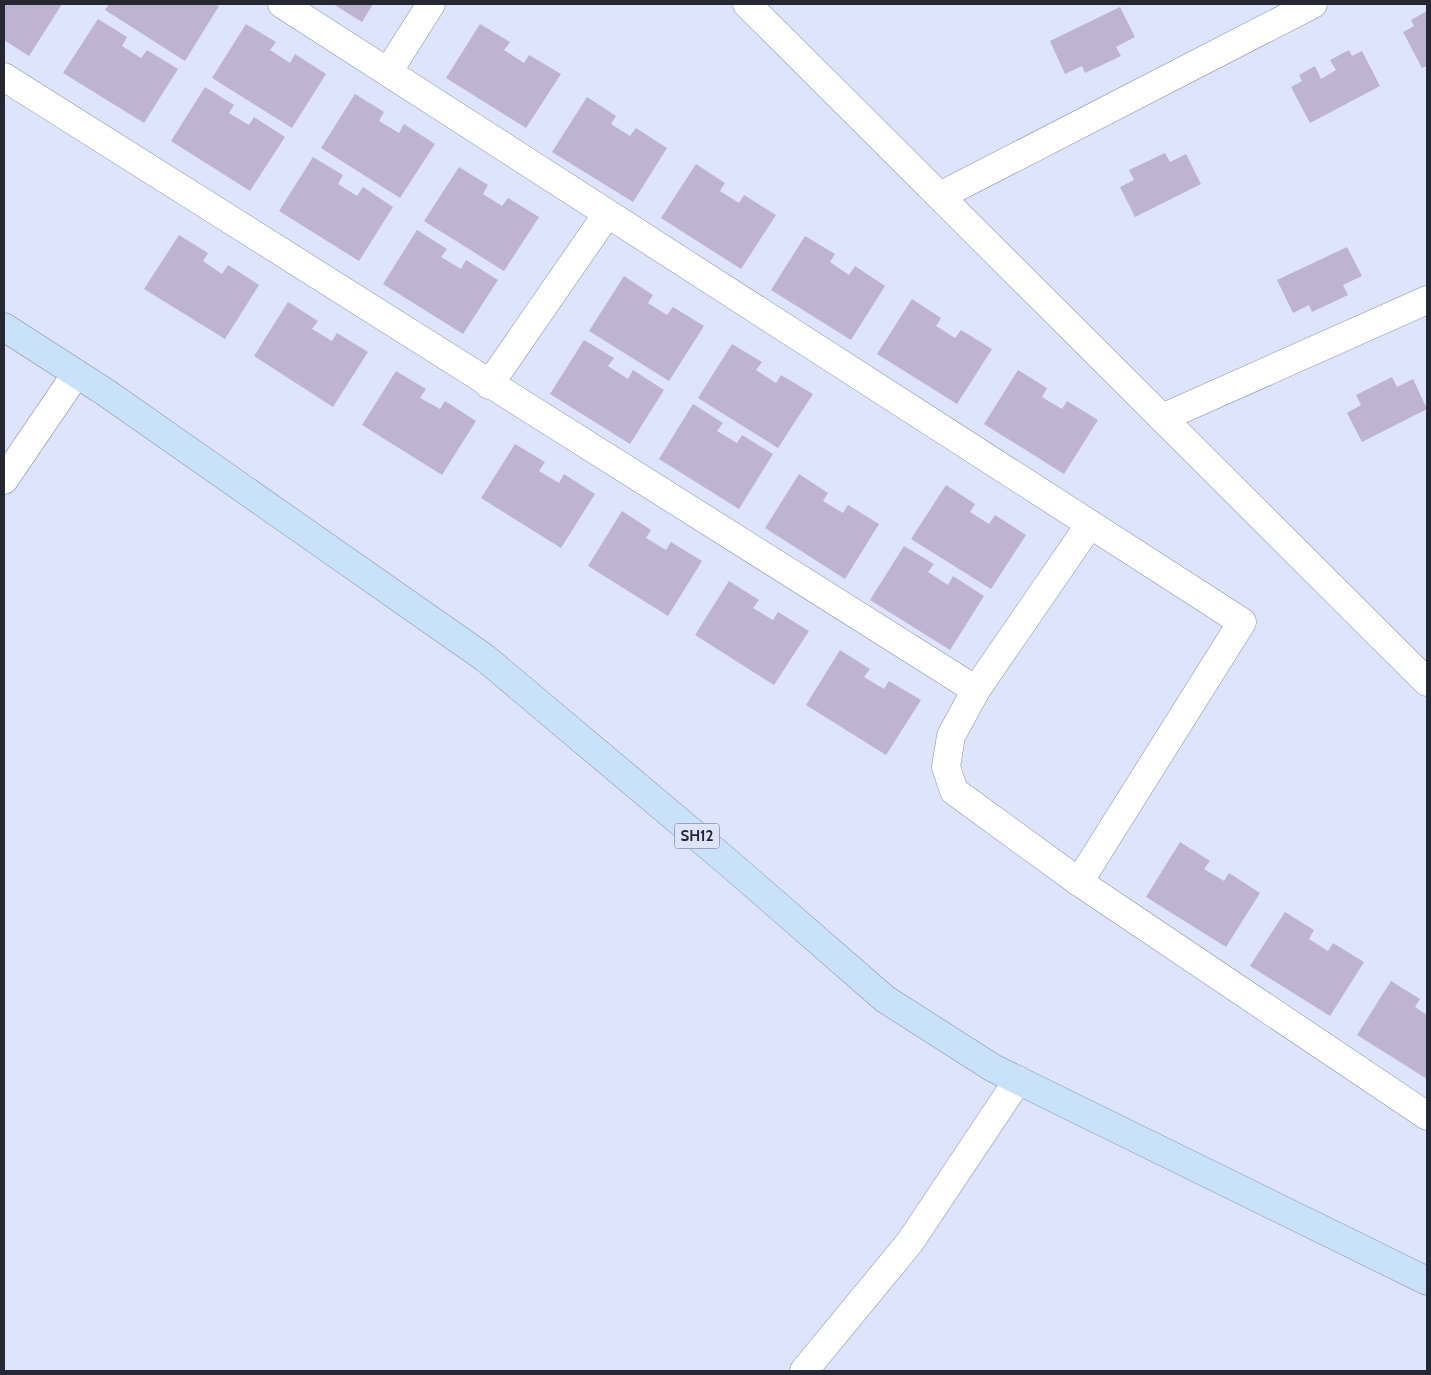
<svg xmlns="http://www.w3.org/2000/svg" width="1431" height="1375" viewBox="0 0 1431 1375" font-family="Cabin,sans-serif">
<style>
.building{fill:#beb4d1}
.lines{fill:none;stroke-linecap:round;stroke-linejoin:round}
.minor-casing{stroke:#878ea9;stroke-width:29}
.major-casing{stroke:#7a94b1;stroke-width:29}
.minor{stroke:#fff;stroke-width:28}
.major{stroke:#cae2f9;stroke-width:28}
.labels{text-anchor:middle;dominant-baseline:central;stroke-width:5;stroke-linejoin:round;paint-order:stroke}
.shield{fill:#dee4fc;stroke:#5c606f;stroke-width:1}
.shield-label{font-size:15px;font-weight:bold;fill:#252833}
</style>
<rect width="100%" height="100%" fill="#dee4fc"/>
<g class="building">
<polygon points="4,4 62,4 29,56 4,40"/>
<polygon points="109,4 215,4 219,6 185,61 105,10"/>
<polygon points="333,4 373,4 362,22"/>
<polygon points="1120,7 1135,37 1116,47 1121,56 1085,73 1082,66 1065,74 1050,41"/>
<polygon points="1427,11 1427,66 1422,68 1403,32 1414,26 1411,20"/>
<polygon points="98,19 127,37 122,46 141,58 147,50 178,69 144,123 63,73"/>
<polygon points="246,24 276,42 270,50 290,63 295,54 326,74 292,128 212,78"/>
<polygon points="480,24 510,42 504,50 524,63 529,55 561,74 526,128 446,78"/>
<polygon points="1349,50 1352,56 1362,51 1380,86 1310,123 1291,87 1302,81 1299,75 1315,66 1321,79 1336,70 1330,60"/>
<polygon points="205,87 234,105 229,113 249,125 254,117 285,137 250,191 171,141"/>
<polygon points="355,94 384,112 379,121 399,133 404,124 435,144 400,198 321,148"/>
<polygon points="587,97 616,116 611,124 630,136 636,128 667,148 633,202 552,152"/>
<polygon points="1165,153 1170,162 1186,154 1201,184 1135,217 1120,187 1134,180 1129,170"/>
<polygon points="313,157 343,175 338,184 357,196 363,187 393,207 359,261 279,211"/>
<polygon points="696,164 725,183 720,191 739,203 744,195 776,215 741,269 661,218"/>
<polygon points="459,167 488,185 483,194 502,206 508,198 539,217 504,271 424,221"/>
<polygon points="417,230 447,249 441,257 461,269 466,260 498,280 463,334 383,284"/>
<polygon points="179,235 208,253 203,261 222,274 228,265 259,285 225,339 144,289"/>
<polygon points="805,236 835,254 830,262 849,275 855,266 885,286 851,340 771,290"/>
<polygon points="1347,247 1362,276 1343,285 1348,295 1312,312 1309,305 1293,313 1277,280"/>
<polygon points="624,276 653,295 648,303 667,315 673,307 704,326 669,381 589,331"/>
<polygon points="912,299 941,318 936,326 955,338 961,330 992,349 957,404 877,354"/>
<polygon points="288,302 318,321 312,329 332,341 337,333 368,352 333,407 254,356"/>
<polygon points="584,340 614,358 608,366 628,379 633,370 664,390 630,444 550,394"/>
<polygon points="732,344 762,362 756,370 776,383 781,375 813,394 778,448 698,398"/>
<polygon points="1018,370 1047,388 1042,397 1062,409 1067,401 1098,420 1064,474 984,424"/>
<polygon points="396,371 426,389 420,398 440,409 445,401 476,421 442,475 362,425"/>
<polygon points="1392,377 1397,387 1413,379 1427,409 1362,442 1347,413 1361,405 1356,395"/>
<polygon points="693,404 723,423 717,431 737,443 742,435 773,454 739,509 659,459"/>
<polygon points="515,444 545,462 539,471 559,483 564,474 595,494 561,548 481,498"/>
<polygon points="799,474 828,493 823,501 843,513 848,505 879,524 845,579 765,528"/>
<polygon points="946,485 975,504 970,512 989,524 995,515 1026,535 991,589 911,539"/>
<polygon points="622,511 651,530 646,538 666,550 671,542 702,561 668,616 588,566"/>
<polygon points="904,546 934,564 928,572 948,585 953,576 984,596 950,650 870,600"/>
<polygon points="729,581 759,600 753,608 773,620 778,612 809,631 774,685 695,635"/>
<polygon points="840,650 870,669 864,677 884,689 889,681 921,700 886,755 806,705"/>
<polygon points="1180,842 1210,861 1204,869 1224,881 1229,873 1260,893 1226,947 1146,897"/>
<polygon points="1285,912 1314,930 1309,939 1328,951 1333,943 1364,962 1330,1016 1250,966"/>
<polygon points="1391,981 1420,999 1415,1007 1427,1015 1427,1079 1357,1035"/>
</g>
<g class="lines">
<defs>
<g id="minor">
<polyline points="282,4 1242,622 1079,882"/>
<polyline points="747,4 1427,682"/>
<polyline points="388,72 431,4"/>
<polyline points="4,77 976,690"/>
<polyline points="940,196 1313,4"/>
<polyline points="489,385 607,214"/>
<polyline points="1162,418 1427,300"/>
<polyline points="4,480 76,374"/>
<polyline points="1090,524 976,690 951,736 946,767 954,791 1079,882 1427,1116"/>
<polyline points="804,1371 910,1242 1018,1080"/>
</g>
<polyline id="major" points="4,327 105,392 485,658 730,864 885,999 993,1068 1427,1281"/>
</defs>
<use href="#minor" class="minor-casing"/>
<use href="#major" class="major-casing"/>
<use href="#minor" class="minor"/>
<use href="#major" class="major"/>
</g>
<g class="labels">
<rect class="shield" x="674.5" y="823.5" width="45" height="25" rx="4"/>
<g class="shield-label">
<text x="697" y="836">SH12</text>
</g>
</g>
<rect width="1431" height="1375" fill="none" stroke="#252833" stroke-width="10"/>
</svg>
